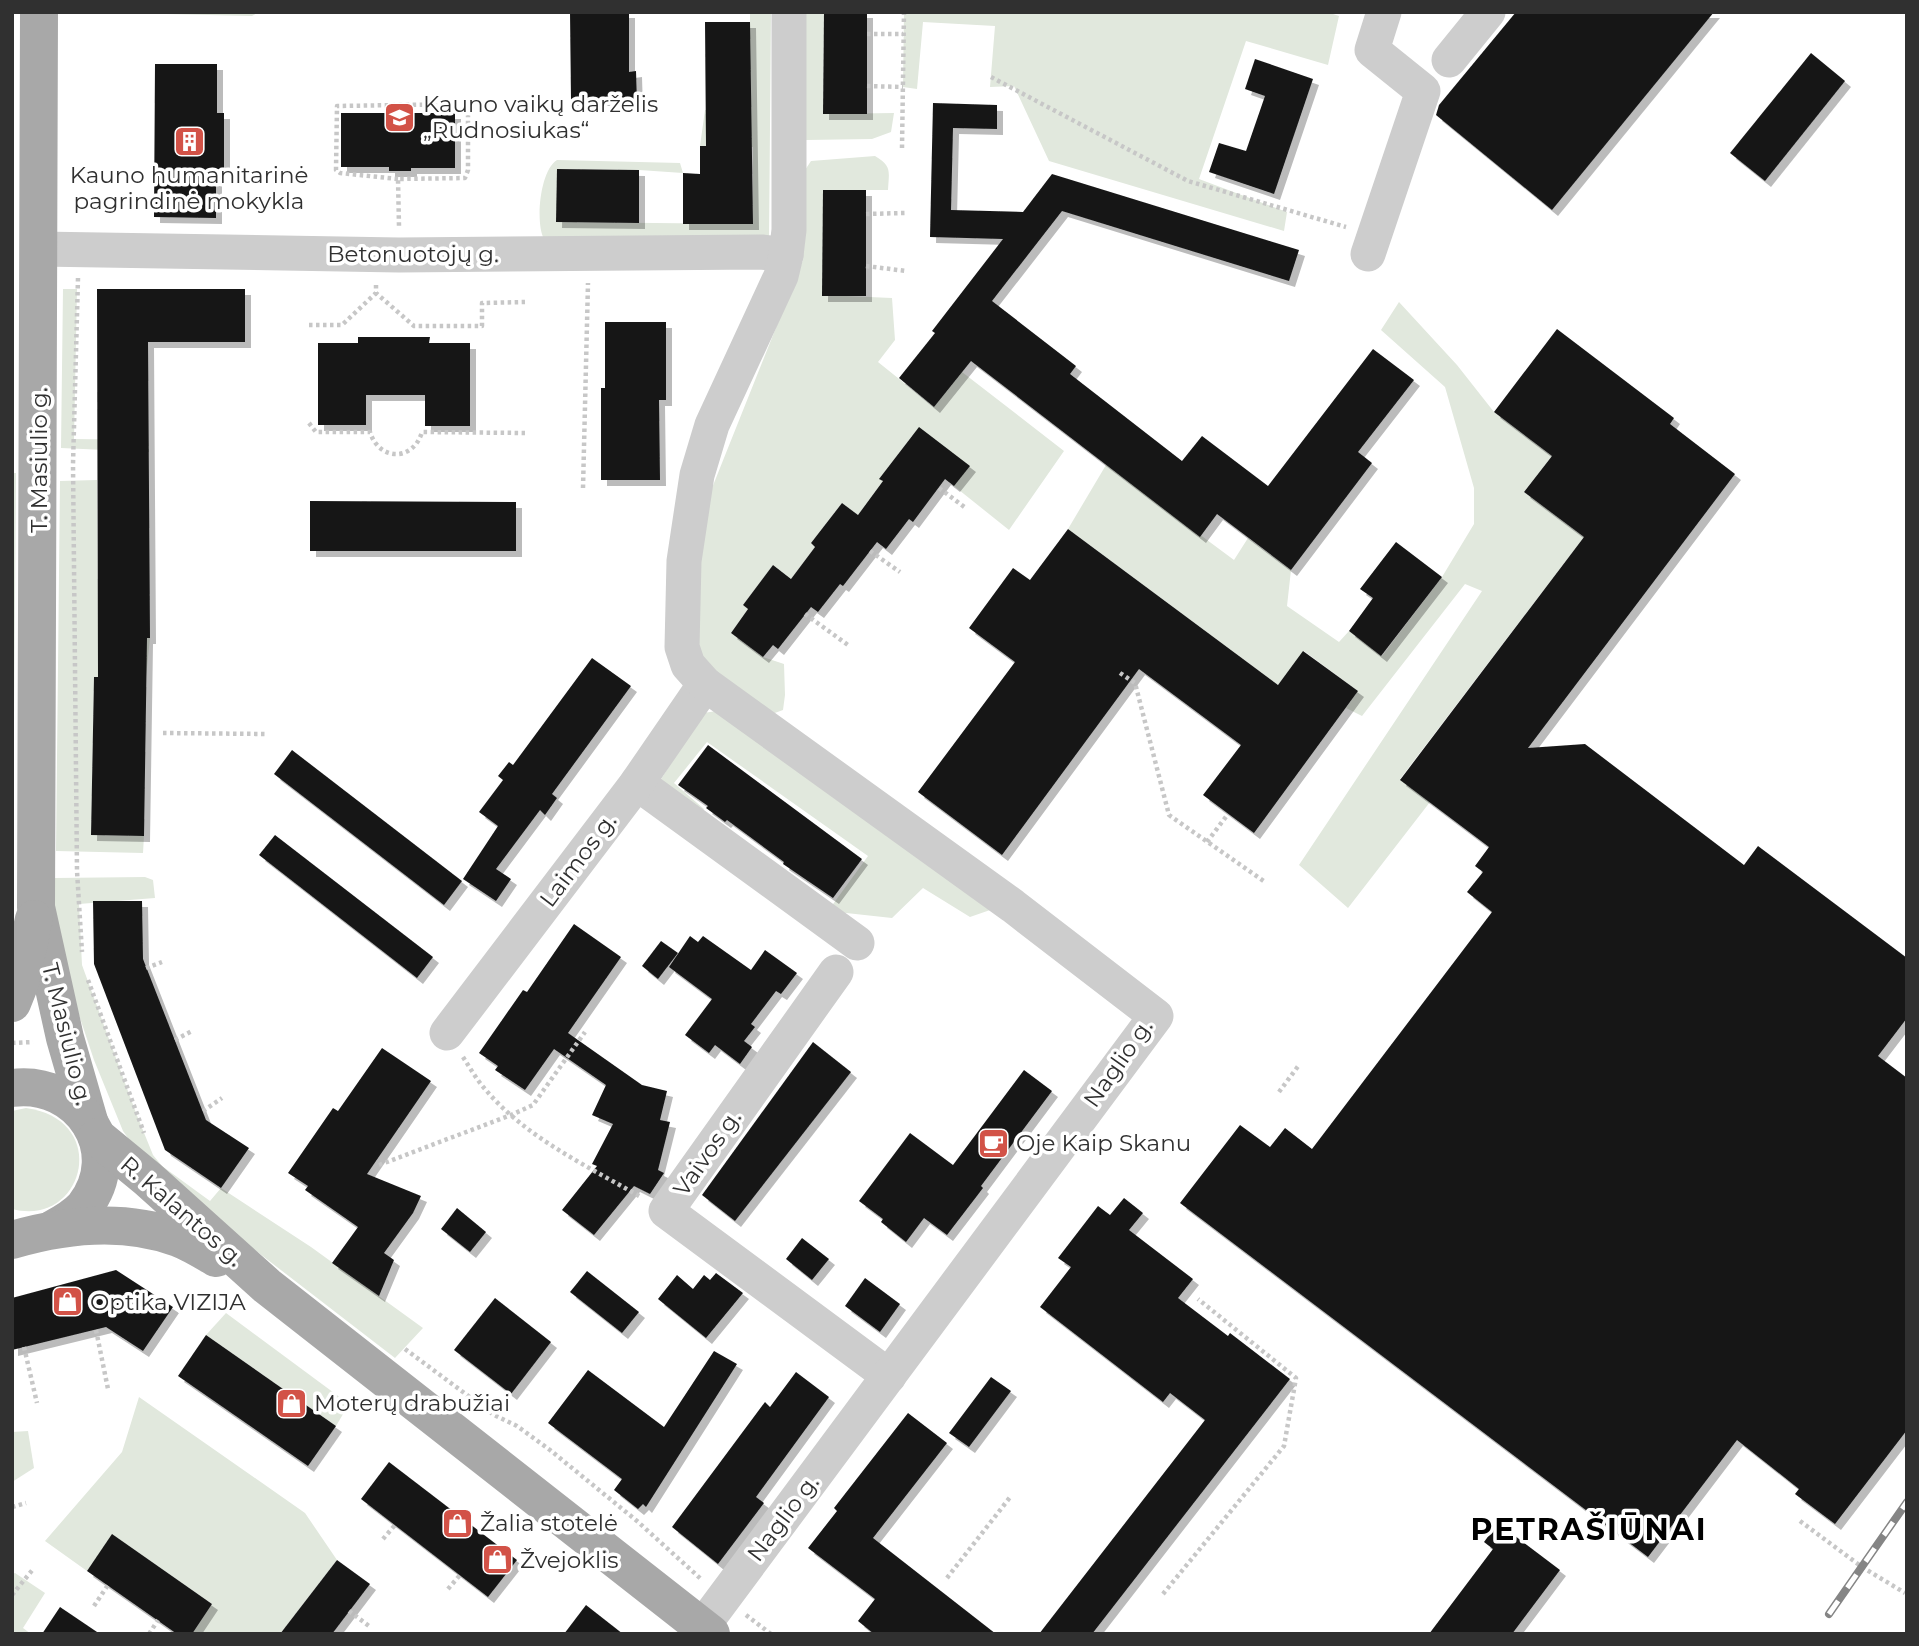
<svg xmlns="http://www.w3.org/2000/svg" width="1919" height="1646" viewBox="0 0 1919 1646" font-family="Montserrat,sans-serif">
<style>
.green{fill:#e1e8dd}
.building{fill:#171717;filter:url(#shadow)}
.lines{fill:none;stroke-linecap:round;stroke-linejoin:round}
.path{stroke:#c7c7c7;stroke-width:4.5;stroke-dasharray:3.5 3.5;stroke-linecap:butt}
.minor{stroke:#cdcdcd;stroke-width:35}
.major{stroke:#a8a8a8;stroke-width:38}
.rail-casing{stroke:#858585;stroke-width:8}
.rail{stroke:#fff;stroke-width:5;stroke-dasharray:16;stroke-linecap:butt}
.labels{text-anchor:middle;dominant-baseline:central;stroke-width:7;stroke-linejoin:round;paint-order:stroke}
.poi-label{font-size:23px;fill:#303030;stroke:#fff;text-anchor:start}
.street-label{font-size:23px;fill:#303030;stroke:#fff}
.district-label{font-size:30px;font-weight:bold;letter-spacing:2px;fill:#000;stroke:#fff}
</style>
<defs>
<filter id="shadow"><feDropShadow dx="6" dy="6" stdDeviation="0" flood-color="#0004"/></filter>
</defs>
<rect width="100%" height="100%" fill="#fff"/>
<g class="green">
<polygon points="79,12 259,12 252,16"/>
<path d="M 750,12 L 771,12 L 769,241 L 544,239 C 535,223 540,170 557,160 L 680,163 L 683,173 L 639,170 L 557,169 L 557,222 L 753,224 L 753,147 L 700,146 L 705,110 L 750,109 Z"/>
<polygon points="802,12 824,12 823,114 894,113 891,132 872,139 806,140"/>
<polygon points="904,12 1327,12 1339,16 1328,65 1246,41 1199,179 1287,212 1284,231 1049,161 1014,86 990,87 995,26 923,22 917,89 903,87"/>
<path d="M 875,156 C 892,166 889,171 888,190 L 823,190 L 823,295 L 892,298 L 895,340 L 878,362 L 934,407 L 962,372 L 1064,451 L 1009,530 L 954,486 L 912,436 L 880,478 L 883,481 L 858,515 L 842,503 L 811,543 L 815,547 L 791,579 L 773,565 L 743,605 L 748,609 L 731,633 L 763,657 L 784,664 L 785,695 L 783,710 L 772,714 L 710,671 L 697,653 L 692,620 L 708,498 L 803,260 L 805,170 L 811,161 Z"/>
<polygon points="63,289 77,289 74,439 148,440 149,452 61,448"/>
<polygon points="1399,302 1457,365 1494,412 1552,456 1524,492 1584,537 1400,779 1430,802 1348,908 1299,865 1482,591 1465,584 1362,716 1346,708 1358,691 1304,651 1278,685 1068,529 1106,465 1234,560 1248,538 1291,570 1287,606 1339,642 1349,631 1382,656 1442,577 1474,524 1474,488 1445,387 1381,330"/>
<polygon points="12,473 16,473 13,848 12,848"/>
<polygon points="97,480 98,637 150,638 146,677 94,677 91,835 144,836 143,853 56,851 60,481"/>
<polygon points="717,711 993,909 970,917 923,888 892,918 828,911 868,856 707,742 674,783 704,809 698,818 658,784 703,713"/>
<polygon points="145,877 153,880 155,898 79,904 82,965 136,1113 153,1155 162,1166 210,1201 221,1188 311,1247 423,1328 395,1358 168,1183 143,1159 123,1131 94,1060 64,970 54,924 55,878"/>
<path d="M 26,1108 C 112,1120 84,1228 12,1209 L 12,1111 Z"/>
<polygon points="226,1313 349,1404 336,1426 206,1335"/>
<polygon points="139,1397 305,1513 337,1560 280,1634 192,1634 212,1604 113,1535 87,1571 45,1541 122,1452"/>
<polygon points="28,1431 34,1468 12,1482 12,1432"/>
<polygon points="15,1573 45,1593 23,1628 31,1634 12,1634 12,1574"/>
</g>
<g class="building">
<polygon points="570,12 629,12 629,72 636,71 637,104 609,104 609,100 571,100"/>
<polygon points="824,12 867,12 867,114 823,114"/>
<polygon points="1516,12 1714,12 1552,210 1436,115 1439,105"/>
<polygon points="705,22 750,22 753,224 683,224 683,173 700,174 700,146 706,146"/>
<polygon points="1811,53 1845,81 1765,181 1730,153"/>
<polygon points="1255,59 1313,79 1274,194 1209,172 1219,143 1246,151 1265,96 1245,89"/>
<polygon points="155,64 217,64 217,113 224,113 224,169 216,169 216,218 154,217"/>
<polygon points="933,103 997,105 997,129 953,128 951,210 1023,212 1052,174 1299,250 1289,281 1062,211 992,301 1076,366 1070,374 1182,461 1202,436 1268,486 1373,349 1414,380 1358,452 1372,463 1291,570 1217,514 1200,537 971,361 934,407 899,378 935,333 932,331 1003,239 930,237"/>
<polygon points="341,113 455,113 455,168 411,168 411,171 389,171 389,167 341,167"/>
<polygon points="557,169 639,170 639,223 556,222"/>
<polygon points="823,190 866,190 866,296 822,296"/>
<polygon points="97,289 245,289 245,342 148,342 150,638 147,638 144,836 91,835 94,677 98,677"/>
<polygon points="605,322 666,322 666,400 659,400 660,480 601,480 601,388 605,388"/>
<polygon points="1557,329 1674,418 1670,424 1735,474 1528,748 1585,744 1744,865 1758,846 1907,958 1907,1018 1878,1056 1907,1078 1907,1430 1835,1524 1795,1494 1799,1489 1737,1440 1648,1557 1180,1203 1240,1125 1270,1147 1285,1128 1312,1149 1492,912 1467,892 1483,872 1475,866 1489,847 1400,780 1584,537 1524,492 1552,456 1494,412"/>
<polygon points="358,337 430,337 429,343 470,343 470,426 425,426 425,395 366,395 366,425 318,425 318,343 358,343"/>
<polygon points="919,427 970,466 954,486 945,479 913,522 909,519 886,549 877,542 843,586 840,584 818,612 811,607 778,649 773,645 763,657 731,633 748,609 743,605 773,565 791,579 815,547 811,543 842,503 858,515 883,481 879,479"/>
<polygon points="310,501 516,502 516,551 310,551"/>
<polygon points="1068,529 1278,685 1303,651 1358,691 1254,833 1203,795 1241,745 1139,669 1002,855 918,792 1015,662 969,628 1013,568 1030,580"/>
<polygon points="1396,542 1442,577 1381,656 1349,631 1373,598 1360,589"/>
<polygon points="592,658 631,686 552,794 557,798 545,815 540,810 496,869 511,879 496,901 463,879 498,826 479,812 503,780 498,776 509,762 513,765"/>
<polygon points="708,745 862,859 833,898 783,864 784,862 727,820 725,822 706,808 708,806 678,785"/>
<polygon points="292,750 462,881 444,905 274,774"/>
<polygon points="275,835 433,957 417,978 259,855"/>
<polygon points="93,901 142,901 143,959 206,1120 249,1148 221,1188 165,1150 94,964"/>
<polygon points="574,924 621,957 568,1033 642,1085 667,1091 660,1120 670,1122 658,1170 664,1173 650,1194 634,1186 594,1235 562,1210 597,1166 592,1164 613,1124 592,1115 606,1085 554,1049 525,1090 495,1070 498,1066 479,1053 523,990 527,992"/>
<polygon points="690,936 698,942 703,936 751,970 765,950 797,973 781,994 776,991 751,1024 755,1027 744,1041 752,1047 740,1064 715,1045 709,1053 685,1035 712,999 669,967"/>
<polygon points="661,941 678,953 658,979 642,966"/>
<polygon points="813,1042 851,1072 735,1221 702,1195"/>
<polygon points="382,1048 431,1081 367,1174 421,1196 413,1213 384,1253 394,1260 379,1296 332,1263 358,1227 305,1190 308,1186 288,1173 333,1108 338,1111"/>
<polygon points="1024,1070 1052,1091 981,1186 983,1188 947,1235 924,1218 906,1242 881,1222 883,1219 859,1201 910,1133 953,1165"/>
<polygon points="1124,1198 1143,1213 1129,1230 1193,1279 1178,1298 1228,1336 1230,1333 1290,1379 1092,1634 1039,1634 1205,1420 1170,1393 1163,1402 1040,1307 1071,1267 1058,1258 1098,1206 1110,1215"/>
<polygon points="457,1208 486,1232 470,1252 441,1229"/>
<polygon points="802,1238 829,1259 812,1280 786,1259"/>
<polygon points="116,1270 173,1307 143,1351 106,1327 12,1350 12,1298"/>
<polygon points="587,1271 639,1312 622,1333 570,1292"/>
<polygon points="716,1273 743,1293 706,1338 658,1299 677,1275 693,1289 704,1275 710,1280"/>
<polygon points="865,1278 900,1304 880,1332 845,1306"/>
<polygon points="495,1298 551,1342 511,1394 454,1350"/>
<polygon points="206,1335 336,1426 308,1466 178,1376"/>
<polygon points="714,1351 737,1364 646,1507 643,1504 638,1509 614,1490 622,1479 548,1423 588,1370 664,1427"/>
<polygon points="796,1372 829,1397 756,1497 764,1503 718,1564 672,1527 765,1402 770,1407"/>
<polygon points="991,1377 1011,1391 969,1447 949,1433"/>
<polygon points="908,1413 947,1443 873,1538 996,1634 874,1634 858,1621 875,1599 808,1548 837,1511 834,1508"/>
<polygon points="389,1462 517,1560 488,1597 361,1499"/>
<polygon points="1498,1523 1560,1570 1512,1634 1429,1634 1493,1549 1484,1542"/>
<polygon points="112,1534 212,1604 192,1634 177,1634 87,1571"/>
<polygon points="337,1560 370,1584 332,1634 280,1634"/>
<polygon points="586,1605 623,1634 564,1634"/>
<polygon points="60,1607 100,1634 42,1634"/>
</g>
<g class="lines">
<g class="path">
<polyline points="867,34 903,34"/>
<polyline points="991,77 1188,181 1346,227"/>
<polyline points="867,86 903,87"/>
<polyline points="902,148 904,12"/>
<polyline points="398,179 340,173 336,170 337,106 463,104 468,107 468,170 465,178 398,179 399,226"/>
<polyline points="866,214 905,213"/>
<polyline points="866,266 906,271"/>
<polyline points="78,278 73,464 77,871 82,952"/>
<polyline points="376,285 376,293 414,326 482,326 482,303 525,302"/>
<polyline points="309,325 342,325 376,293"/>
<path d="M 309,423 L 316,432 L 370,432 C 379,461 413,462 422,432 L 525,433"/>
<polyline points="583,488 588,283"/>
<polyline points="939,488 967,509"/>
<polyline points="870,551 900,572"/>
<polyline points="805,614 848,645"/>
<polyline points="1120,673 1135,683 1169,815 1265,882"/>
<polyline points="163,733 267,734"/>
<polyline points="1207,842 1228,814"/>
<polyline points="146,968 162,962"/>
<polyline points="88,980 144,1133"/>
<polyline points="175,1040 192,1031"/>
<polyline points="12,1043 33,1042"/>
<path d="M 463,1057 C 470,1068 477,1080 485,1089 C 525,1137 587,1166 641,1197"/>
<polyline points="1279,1092 1299,1065"/>
<polyline points="203,1111 222,1098"/>
<polyline points="379,1165 511,1115 533,1105 585,1032"/>
<polyline points="96,1330 108,1389"/>
<polyline points="24,1347 37,1403"/>
<polyline points="405,1349 494,1415 517,1426 550,1450 637,1521 701,1579"/>
<polyline points="12,1507 26,1503"/>
<polyline points="1800,1521 1862,1567 1905,1593"/>
<polyline points="383,1539 395,1525"/>
<polyline points="947,1578 1011,1496"/>
<polyline points="448,1589 460,1575"/>
<polyline points="1163,1594 1284,1446 1296,1378 1198,1299"/>
<polyline points="12,1595 34,1568"/>
<polyline points="94,1606 108,1585"/>
<polyline points="349,1611 369,1626"/>
<polyline points="746,1615 771,1634"/>
<polyline points="149,1634 158,1620"/>
</g>
<g class="minor">
<polyline points="1449,60 1488,12"/>
<polyline points="39,249 399,255 761,252 786,255"/>
<polyline points="1368,254 1423,91 1372,50 1384,12"/>
<polyline points="637,783 857,943"/>
<polyline points="836,972 666,1211 889,1376"/>
<polyline points="447,1033 637,783 705,684"/>
<polyline points="702,1627 1156,1016 1013,906 705,684 688,665 682,647 684,561 697,475 712,425 781,276 786,255 789,230 789,12"/>
</g>
<g class="major">
<polyline points="39,12 36,907 65,1038 89,1121"/>
<polyline points="12,1003 20,983 34,919"/>
<path d="M 12,1088 C 79,1079 128,1151 84,1207 C 75,1217 64,1223 53,1229"/>
<polyline points="97,1137 148,1179 267,1286 711,1634"/>
<path d="M 12,1240 C 67,1224 124,1218 178,1238 C 191,1243 204,1251 216,1258"/>
</g>
<defs>
<polyline id="rail" points="1829,1614 1907,1502"/>
</defs>
<use href="#rail" class="rail-casing"/>
<use href="#rail" class="rail"/>
</g>
<defs>
<symbol id="school-square" viewBox="-11 -11 22 22"><rect x="-9" y="-9" width="18" height="18" rx="4" fill="#d25247" stroke="#fff"/><path d="M0-5L7-2L0 1L-7-2ZM-4 1L0 2.5L4 1V4Q0 6-4 4Z" fill="#fff"/></symbol>
<symbol id="building-square" viewBox="-11 -11 22 22"><rect x="-9" y="-9" width="18" height="18" rx="4" fill="#d25247" stroke="#fff"/><path d="M-4-6H4V6H1V3H-1V6H-4ZM-2.5-4.3h1.7v1.8h-1.7ZM.8-4.3h1.7v1.8H.8ZM-2.5-1h1.7V.8h-1.7ZM.8-1h1.7V.8H.8Z" fill="#fff"/></symbol>
<symbol id="cafe-square" viewBox="-11 -11 22 22"><rect x="-9" y="-9" width="18" height="18" rx="4" fill="#d25247" stroke="#fff"/><path d="M-5.5-4.5H6V0H3Q3 3.5 0 3.5H-2.5Q-5.5 3.5-5.5 0ZM3-3.2v2h1.7v-2ZM-6 4.5H4V6H-6Z" fill="#fff"/></symbol>
<symbol id="shop-square" viewBox="-11 -11 22 22"><rect x="-9" y="-9" width="18" height="18" rx="4" fill="#d25247" stroke="#fff"/><path d="M-5-2.5h2.3a2.7 3.5 0 0 1 5.4 0H5L5.5 6h-11ZM-1.5-2.5h3a1.5 2.3 0 0 0-3 0Z" fill="#fff"/></symbol>
</defs>
<g fill-rule="evenodd">
<use href="#school-square" x="382" y="100" width="35" height="35"/>
<use href="#building-square" x="172" y="124" width="35" height="35"/>
<use href="#cafe-square" x="976" y="1126" width="35" height="35"/>
<use href="#shop-square" x="50" y="1284" width="35" height="35"/>
<use href="#shop-square" x="274" y="1386" width="35" height="35"/>
<use href="#shop-square" x="440" y="1506" width="35" height="35"/>
<use href="#shop-square" x="480" y="1542" width="35" height="35"/>
</g>
<g class="labels">
<g class="poi-label">
<text x="423" y="104">Kauno vaikų darželis<tspan x="423" dy="26">„Rudnosiukas“</tspan></text>
<text x="189" y="175" text-anchor="middle">Kauno humanitarinė<tspan x="189" dy="26">pagrindinė mokykla</tspan></text>
<text x="1016" y="1143">Oje Kaip Skanu</text>
<text x="90" y="1302">Optika VIZIJA</text>
<text x="314" y="1403">Moterų drabužiai</text>
<text x="480" y="1523">Žalia stotelė</text>
<text x="520" y="1560">Žvejoklis</text>
</g>
<g class="street-label">
<text x="413" y="254">Betonuotojų g.</text>
<text transform="translate(39 460) rotate(-90)">T. Masiulio g.</text>
<text transform="translate(578 860) rotate(-53)">Laimos g.</text>
<text transform="translate(67 1034) rotate(76)">T. Masiulio g.</text>
<text transform="translate(1118 1063) rotate(-55)">Naglio g.</text>
<text transform="translate(707 1153) rotate(-55)">Vaivos g.</text>
<text transform="translate(182 1211) rotate(41)">R. Kalantos g.</text>
<text transform="translate(783 1518) rotate(-53)">Naglio g.</text>
</g>
<g class="district-label">
<text x="1589" y="1529">PETRAŠIŪNAI</text>
</g>
</g>
<rect width="1919" height="1646" fill="none" stroke="#303030" stroke-width="28"/>
</svg>
